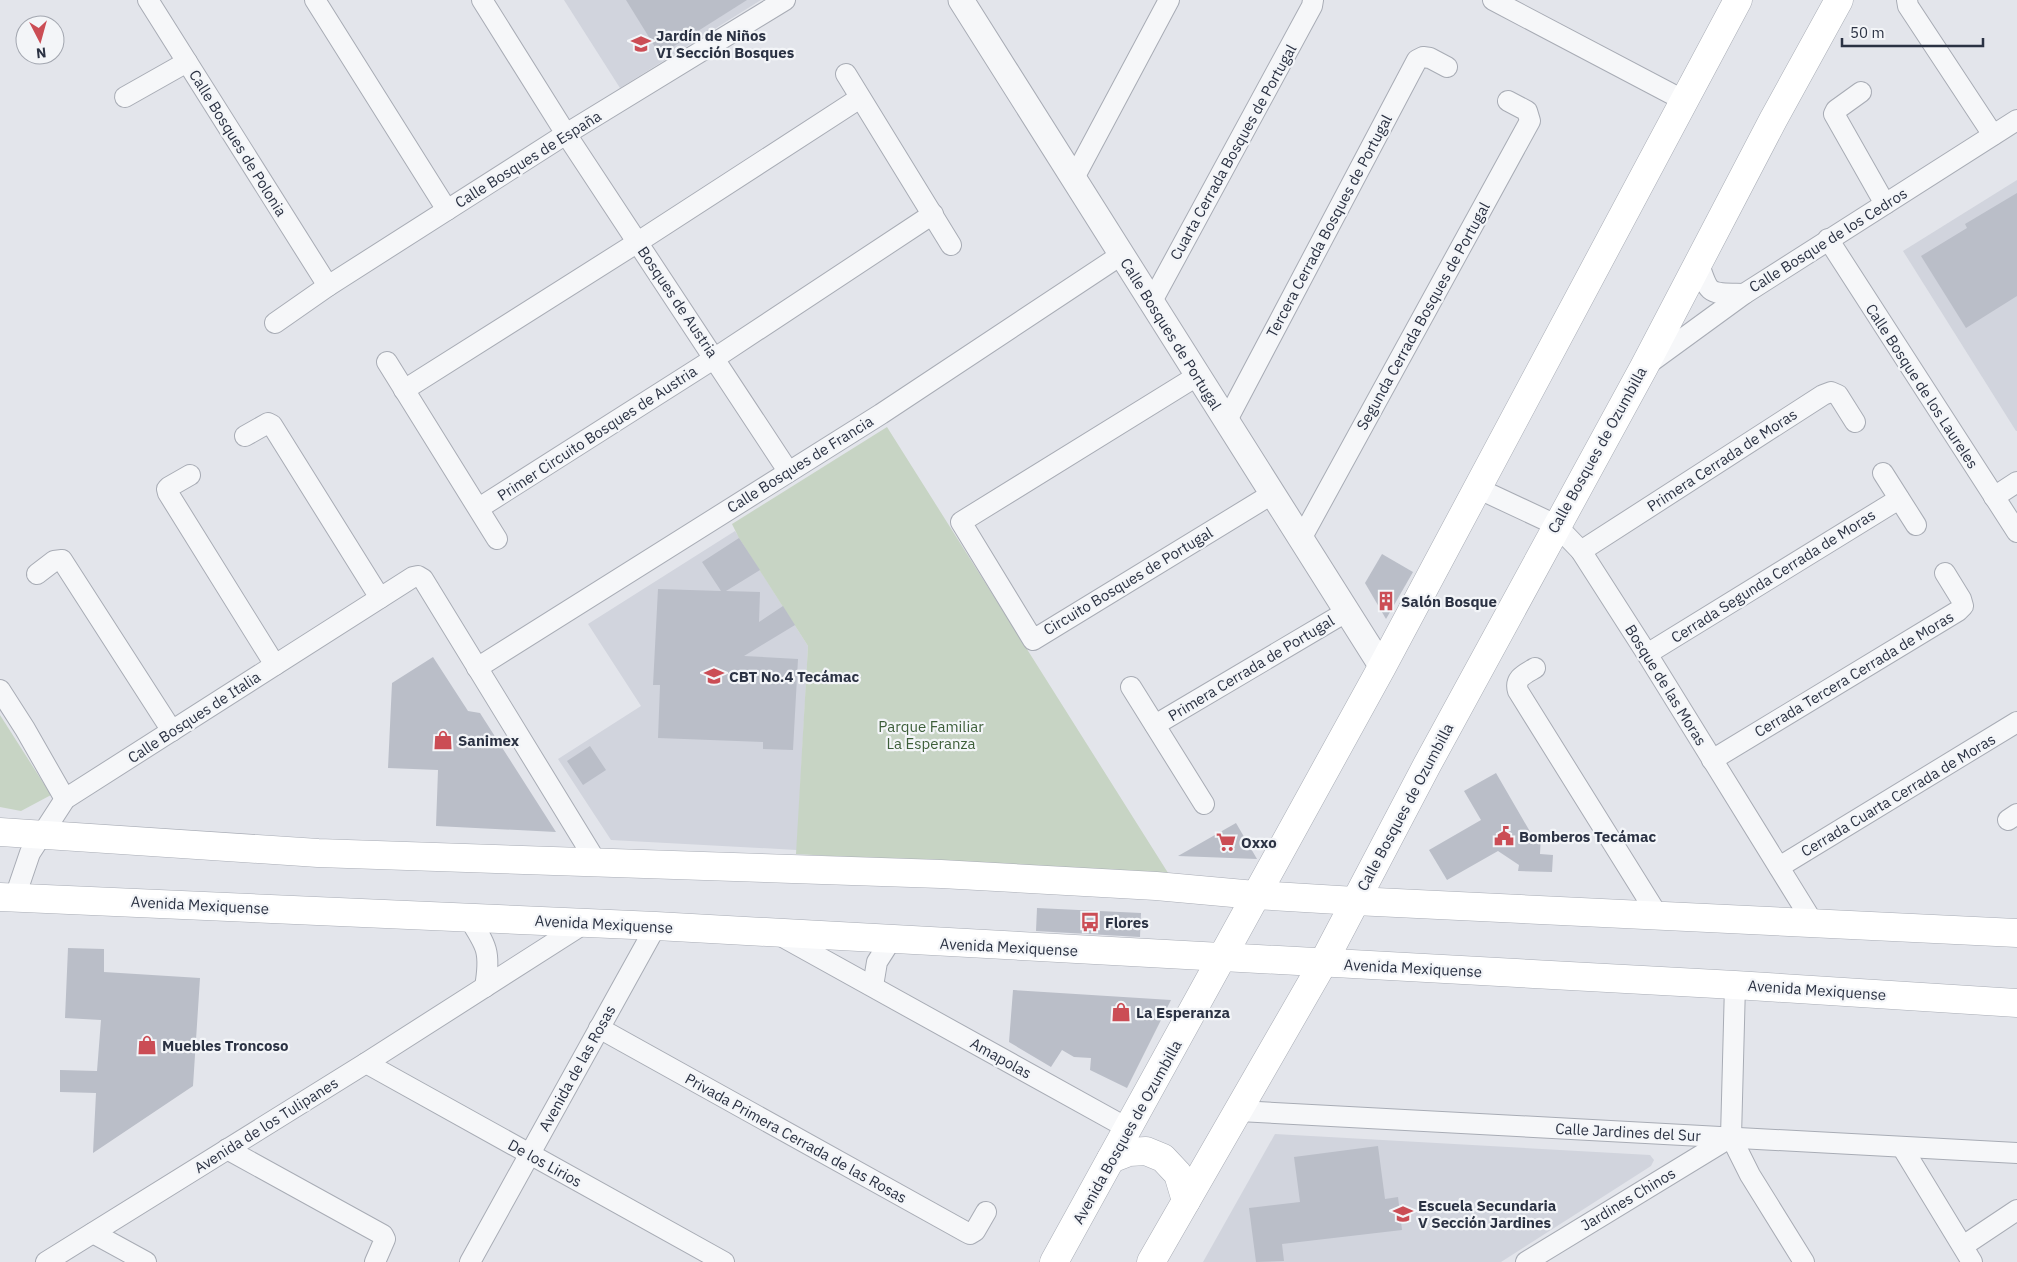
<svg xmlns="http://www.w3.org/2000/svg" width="2017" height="1262" viewBox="0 0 2017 1262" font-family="'IBM Plex Sans',sans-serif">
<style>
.built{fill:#d1d4dd}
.green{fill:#c7d4c4}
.building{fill:#babec8}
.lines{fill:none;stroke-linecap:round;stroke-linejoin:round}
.minor-casing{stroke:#a8acb5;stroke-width:22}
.tertiary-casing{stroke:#a8acb5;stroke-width:27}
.secondary-casing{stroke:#a8acb5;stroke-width:29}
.minor{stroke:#f6f7f9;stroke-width:20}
.tertiary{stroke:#f6f7f9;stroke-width:25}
.secondary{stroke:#fff;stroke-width:28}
.labels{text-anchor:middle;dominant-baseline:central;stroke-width:4.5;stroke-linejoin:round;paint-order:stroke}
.poi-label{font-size:15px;font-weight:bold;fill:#2b3243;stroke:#f3f5f8;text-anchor:start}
.street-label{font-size:15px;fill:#2b3243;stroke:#f3f5f8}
.park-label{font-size:15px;fill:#3d5e39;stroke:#f3f5f8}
</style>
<rect width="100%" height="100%" fill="#e3e5eb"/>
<g class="built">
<polygon points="564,0 761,0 620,88"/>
<polygon points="2017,180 2017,431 2016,431 1903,251"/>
<polygon points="735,531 808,646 797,850 611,840 558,759 641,706 588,624"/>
<polygon points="1275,1134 1650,1155 1654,1160 1651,1166 1501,1262 1203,1262"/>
</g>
<g class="green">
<polygon points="887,427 1170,876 796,854 808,646 739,538 732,524"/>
<polygon points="0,715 51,795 21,811 0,807"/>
</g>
<g class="building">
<polygon points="626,0 747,0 660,55"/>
<polygon points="2017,193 2017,296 1966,328 1921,256 1967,228 1965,224"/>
<polygon points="739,538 760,570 726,591 760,592 759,622 783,606 795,625 744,656 798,659 793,750 763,749 763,742 658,738 660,685 653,685 658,589 721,591 702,562"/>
<polygon points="1382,554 1413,572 1386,619 1365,583"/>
<polygon points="433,657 468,711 480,713 556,832 436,826 438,770 388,768 392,683"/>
<polygon points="590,746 606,770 583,785 567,761"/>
<polygon points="1496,773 1532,835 1541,835 1540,854 1553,855 1552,872 1518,871 1519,865 1498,851 1447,880 1429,850 1481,820 1464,791"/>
<polygon points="1236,823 1257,859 1178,856"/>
<polygon points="1037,908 1141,913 1140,937 1036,931"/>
<polygon points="68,948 104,949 104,972 200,978 193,1086 93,1153 96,1093 60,1092 60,1070 97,1071 101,1020 65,1018"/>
<polygon points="1013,990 1171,1000 1127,1088 1090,1070 1091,1058 1074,1057 1062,1050 1051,1067 1009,1042"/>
<polygon points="1378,1146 1385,1199 1398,1197 1402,1230 1282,1244 1284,1261 1256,1262 1249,1208 1300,1202 1294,1157"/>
</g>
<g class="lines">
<defs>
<g id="minor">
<polyline points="148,0 328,286"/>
<polyline points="315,0 447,210"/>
<polyline points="482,0 566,134 788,471"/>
<polyline points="1493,0 1683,100"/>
<polyline points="1907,0 1908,6 1993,135"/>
<polyline points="846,74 951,245"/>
<polyline points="1861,92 1836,110 1834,114 1885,204"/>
<polyline points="125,97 187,62"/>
<polyline points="1074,178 1169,0"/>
<polyline points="1828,239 2017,532"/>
<path d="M 1698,261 C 1709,296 1708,293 1744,294"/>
<polyline points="1151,303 1312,6 1313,0"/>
<polyline points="275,323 328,286 566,134 785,0"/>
<polyline points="387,362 497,539"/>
<polyline points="1648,364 1744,294 2017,120"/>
<polyline points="1197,376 961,522 1033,640 1272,494"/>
<polyline points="404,390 638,242 860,98"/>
<polyline points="1226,422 1417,60 1423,57 1430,58 1447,67"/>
<polyline points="245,436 268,423 272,425 380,598"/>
<polyline points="1883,473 1916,525"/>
<polyline points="190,475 169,487 167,489 168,493 275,665"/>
<polyline points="1477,488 1556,525 1581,551 1647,654 1814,924"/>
<polyline points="1994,497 2017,482"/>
<polyline points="479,508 715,358 933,214"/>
<polyline points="1301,539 1530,121 1527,111 1508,101"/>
<polyline points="1581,551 1823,395 1831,392 1838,395 1855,422"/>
<polyline points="37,574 54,561 62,560 172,731"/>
<polyline points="1647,654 1899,499"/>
<polyline points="477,668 881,414 1121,255"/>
<path d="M 1535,668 C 1525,674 1514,678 1518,691 L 1657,914"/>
<polyline points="1131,687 1204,804"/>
<polyline points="0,690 25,729 65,799"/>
<polyline points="1155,725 1346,612"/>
<polyline points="1712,760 1958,611 1963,606 1961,599 1945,573"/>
<polyline points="2008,820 2017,814"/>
<polyline points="1779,867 2017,722"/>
<polyline points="15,897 30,853 65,799 413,577 418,576 423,579 597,863"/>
<path d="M 468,917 C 487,946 491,952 485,987"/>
<polyline points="781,936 1129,1129"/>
<polyline points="1735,985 1731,1137 1750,1175 1804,1262"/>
<polyline points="873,986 877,962 891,940"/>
<polyline points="599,1028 966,1232 970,1234 975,1231 986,1212"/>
<polyline points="366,1063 724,1262"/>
<polyline points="1239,1111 2017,1153"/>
<polyline points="1902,1147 1972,1262"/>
<polyline points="227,1149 383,1235 385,1239 375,1262"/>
<polyline points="93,1233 146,1262"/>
<polyline points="1963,1246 2017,1210"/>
<polyline points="46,1262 366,1063 585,923"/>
<polyline points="470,1262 656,926"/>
<polyline points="1526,1262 1731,1137"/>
</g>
<polyline id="tertiary" points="961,0 1382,667"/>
<g id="secondary">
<polyline points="0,832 318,853 941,874 1156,886 1255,895 1355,901 2017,933"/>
<polyline points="0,897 656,926 1735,985 2017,1003"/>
<polyline points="1111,1159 1129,1152 1146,1151 1163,1158 1178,1174 1186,1201"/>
<polyline points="1054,1262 1382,667 1738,0"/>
<polyline points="1151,1262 1323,963 1427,765 1644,367 1773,120 1839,0"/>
</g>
</defs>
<use href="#minor" class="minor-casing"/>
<use href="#tertiary" class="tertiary-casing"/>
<use href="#secondary" class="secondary-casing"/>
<use href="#minor" class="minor"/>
<use href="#tertiary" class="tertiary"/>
<use href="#secondary" class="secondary"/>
</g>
<defs>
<symbol id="school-bare" viewBox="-9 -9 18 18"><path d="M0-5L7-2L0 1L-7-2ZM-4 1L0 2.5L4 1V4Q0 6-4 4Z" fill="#cb4d55" stroke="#f3f5f8" stroke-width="2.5" paint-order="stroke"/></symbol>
<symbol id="building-bare" viewBox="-9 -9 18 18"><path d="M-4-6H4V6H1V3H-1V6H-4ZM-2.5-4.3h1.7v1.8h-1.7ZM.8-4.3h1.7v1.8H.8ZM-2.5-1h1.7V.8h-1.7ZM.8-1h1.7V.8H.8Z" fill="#cb4d55" stroke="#f3f5f8" stroke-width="2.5" paint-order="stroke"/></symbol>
<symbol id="shop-bare" viewBox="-9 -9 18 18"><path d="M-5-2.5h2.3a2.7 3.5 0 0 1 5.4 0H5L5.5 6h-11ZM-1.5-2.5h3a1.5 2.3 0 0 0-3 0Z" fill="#cb4d55" stroke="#f3f5f8" stroke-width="2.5" paint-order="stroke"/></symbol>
<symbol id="civic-bare" viewBox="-9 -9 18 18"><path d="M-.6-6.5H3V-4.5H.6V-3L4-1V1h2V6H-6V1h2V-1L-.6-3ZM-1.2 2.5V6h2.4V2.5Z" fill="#cb4d55" stroke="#f3f5f8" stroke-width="2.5" paint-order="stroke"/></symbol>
<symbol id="supermarket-bare" viewBox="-9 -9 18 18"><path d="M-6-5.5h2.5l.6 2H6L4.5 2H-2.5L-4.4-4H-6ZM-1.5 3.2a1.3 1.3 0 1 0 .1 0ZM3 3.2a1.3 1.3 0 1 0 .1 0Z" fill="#cb4d55" stroke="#f3f5f8" stroke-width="2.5" paint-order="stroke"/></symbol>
<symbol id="bus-bare" viewBox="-9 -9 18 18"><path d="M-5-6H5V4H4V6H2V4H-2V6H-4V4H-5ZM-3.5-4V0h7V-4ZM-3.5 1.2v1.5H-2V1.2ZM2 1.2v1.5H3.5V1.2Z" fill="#cb4d55" stroke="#f3f5f8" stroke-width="2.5" paint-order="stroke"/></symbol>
</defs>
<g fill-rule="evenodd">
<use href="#school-bare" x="627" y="30" width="28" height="28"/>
<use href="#building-bare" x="1372" y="587" width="28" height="28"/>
<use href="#school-bare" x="700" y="662" width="28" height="28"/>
<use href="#shop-bare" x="429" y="726" width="28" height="28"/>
<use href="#civic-bare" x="1490" y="822" width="28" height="28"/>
<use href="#supermarket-bare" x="1212" y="828" width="28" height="28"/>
<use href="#bus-bare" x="1076" y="908" width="28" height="28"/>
<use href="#shop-bare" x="1107" y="998" width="28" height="28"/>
<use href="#shop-bare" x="133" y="1031" width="28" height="28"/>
<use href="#school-bare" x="1389" y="1200" width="28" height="28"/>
</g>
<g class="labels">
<g class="poi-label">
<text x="656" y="35">Jardín de Niños<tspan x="656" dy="17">VI Sección Bosques</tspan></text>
<text x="1401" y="601">Salón Bosque</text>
<text x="729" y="676">CBT No.4 Tecámac</text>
<text x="458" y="740">Sanimex</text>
<text x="1519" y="836">Bomberos Tecámac</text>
<text x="1241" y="842">Oxxo</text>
<text x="1105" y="922">Flores</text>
<text x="1136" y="1012">La Esperanza</text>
<text x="162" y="1045">Muebles Troncoso</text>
<text x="1418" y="1205">Escuela Secundaria<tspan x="1418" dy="17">V Sección Jardines</tspan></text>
</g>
<g class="street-label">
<text transform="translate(238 143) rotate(58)">Calle Bosques de Polonia</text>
<text transform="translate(1233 152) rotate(-61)">Cuarta Cerrada Bosques de Portugal</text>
<text transform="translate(528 159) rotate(-32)">Calle Bosques de España</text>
<text transform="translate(1329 226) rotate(-62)">Tercera Cerrada Bosques de Portugal</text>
<text transform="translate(1828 240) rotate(-32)">Calle Bosque de los Cedros</text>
<text transform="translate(678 302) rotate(56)">Bosques de Austria</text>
<text transform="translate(1423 316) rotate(-61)">Segunda Cerrada Bosques de Portugal</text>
<text transform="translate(1171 334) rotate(58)">Calle Bosques de Portugal</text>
<text transform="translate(1922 386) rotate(57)">Calle Bosque de los Laureles</text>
<text transform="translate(597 433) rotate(-33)">Primer Circuito Bosques de Austria</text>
<text transform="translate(1597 450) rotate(-61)">Calle Bosques de Ozumbilla</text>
<text transform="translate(1722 460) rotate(-33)">Primera Cerrada de Moras</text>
<text transform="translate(800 464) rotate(-32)">Calle Bosques de Francia</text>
<text transform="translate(1773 576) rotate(-32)">Cerrada Segunda Cerrada de Moras</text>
<text transform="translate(1128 581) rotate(-31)">Circuito Bosques de Portugal</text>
<text transform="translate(1251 668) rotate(-31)">Primera Cerrada de Portugal</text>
<text transform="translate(1854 674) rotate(-31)">Cerrada Tercera Cerrada de Moras</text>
<text transform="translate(1666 685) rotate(58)">Bosque de las Moras</text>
<text transform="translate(194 717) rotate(-33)">Calle Bosques de Italia</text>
<text transform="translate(1898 795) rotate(-31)">Cerrada Cuarta Cerrada de Moras</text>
<text transform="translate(1405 807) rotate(-62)">Calle Bosques de Ozumbilla</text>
<text transform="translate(200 905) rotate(3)">Avenida Mexiquense</text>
<text transform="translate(604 924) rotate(3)">Avenida Mexiquense</text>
<text transform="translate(1009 947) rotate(3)">Avenida Mexiquense</text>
<text transform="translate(1413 968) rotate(3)">Avenida Mexiquense</text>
<text transform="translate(1817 990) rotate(4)">Avenida Mexiquense</text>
<text transform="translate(1001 1058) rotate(29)">Amapolas</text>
<text transform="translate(577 1068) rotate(-61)">Avenida de las Rosas</text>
<text transform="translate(266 1125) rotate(-32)">Avenida de los Tulipanes</text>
<text transform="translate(1127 1132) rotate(-61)">Avenida Bosques de Ozumbilla</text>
<text transform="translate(1628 1132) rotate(3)">Calle Jardines del Sur</text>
<text transform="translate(796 1138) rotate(29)">Privada Primera Cerrada de las Rosas</text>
<text transform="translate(545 1163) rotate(29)">De los Lirios</text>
<text transform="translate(1628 1199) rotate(-31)">Jardines Chinos</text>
</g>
<g class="park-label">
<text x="931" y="726">Parque Familiar<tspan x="931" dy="17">La Esperanza</tspan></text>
</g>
</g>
<g transform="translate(40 40) rotate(174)"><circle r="24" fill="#f3f5f8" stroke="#a3a7b0"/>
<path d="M0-4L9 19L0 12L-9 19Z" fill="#cb4d55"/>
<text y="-8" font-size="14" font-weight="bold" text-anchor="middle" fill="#2b3243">N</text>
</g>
<path d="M1842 38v8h141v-8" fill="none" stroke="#2b3243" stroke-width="2.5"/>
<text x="1850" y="38" font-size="15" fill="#2b3243" stroke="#f3f5f8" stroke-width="4" paint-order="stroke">50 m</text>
</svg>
